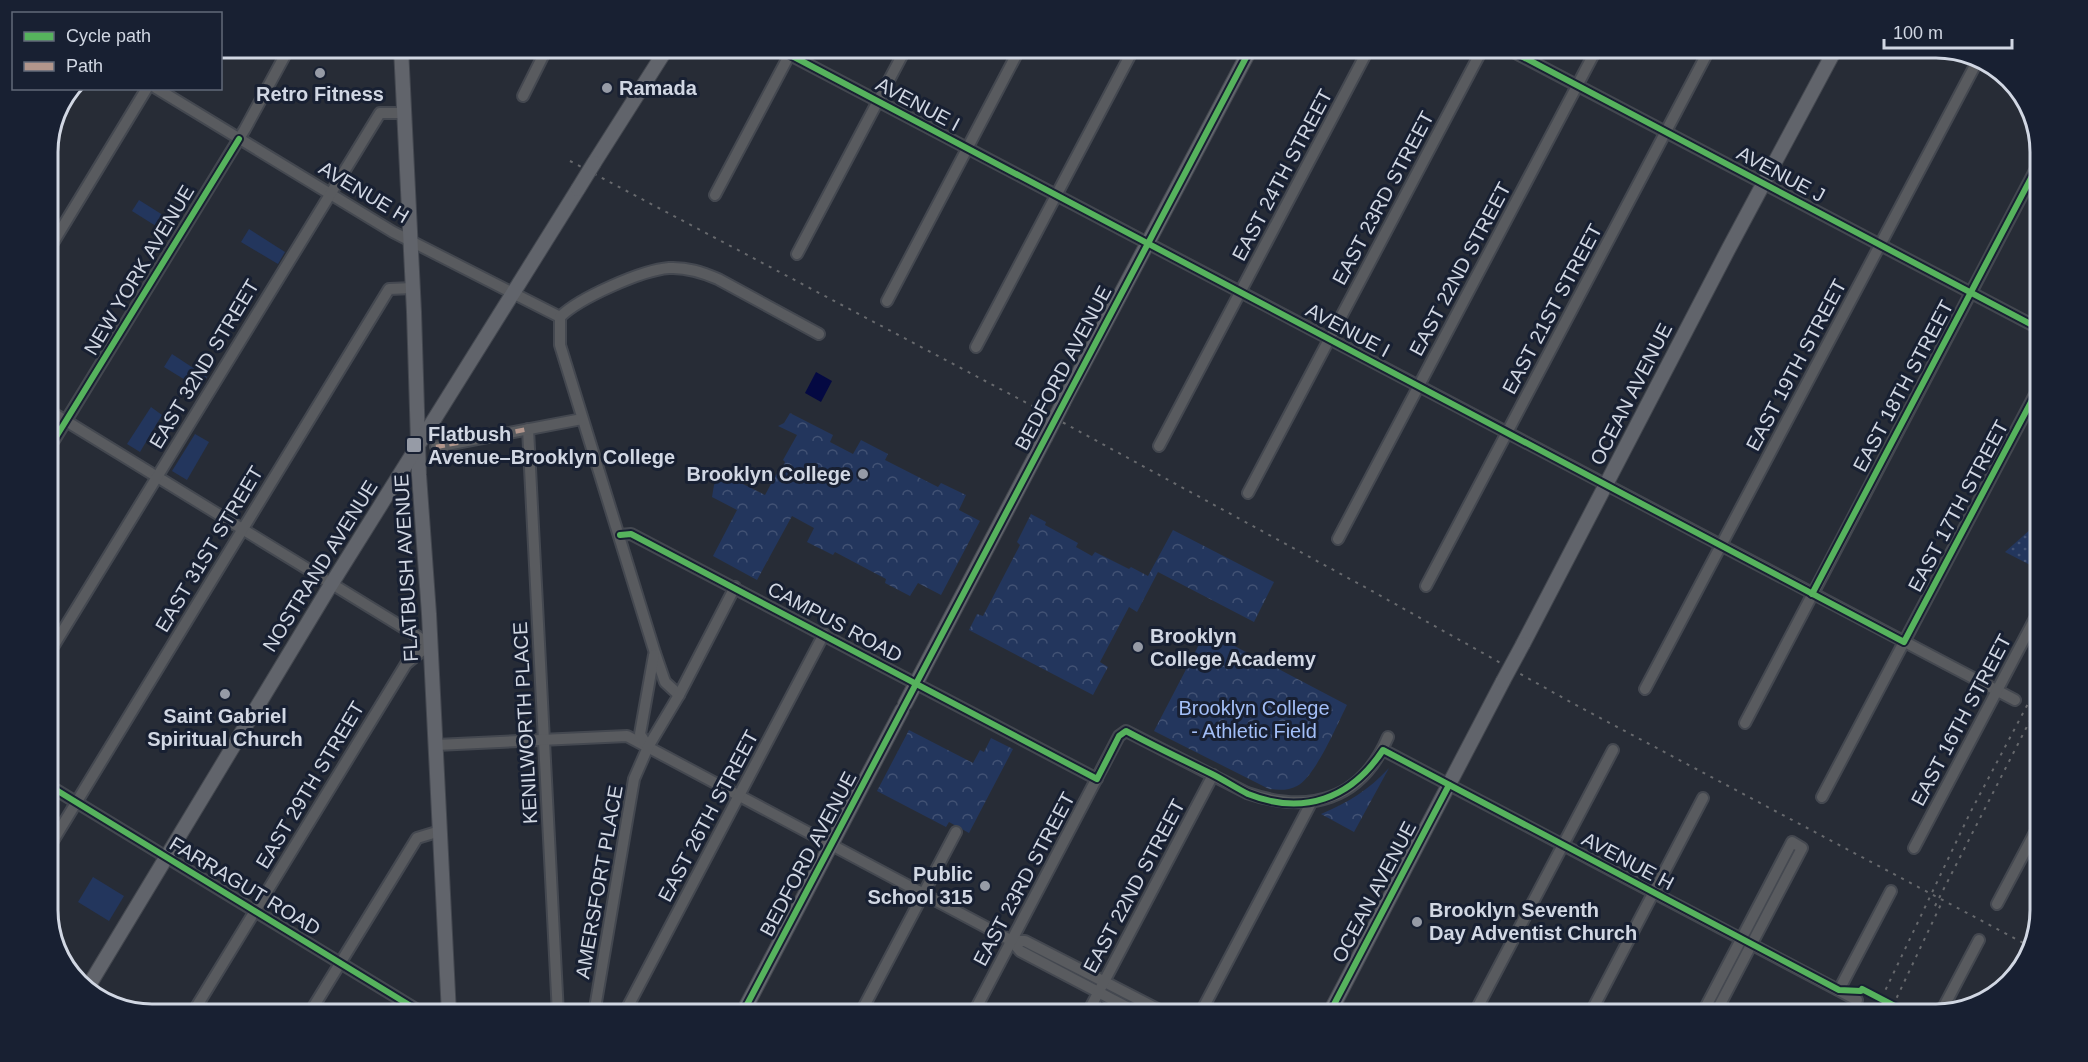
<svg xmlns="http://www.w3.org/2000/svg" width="2088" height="1062" viewBox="0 0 2088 1062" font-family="Arial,sans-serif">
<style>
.grass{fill:#23365d}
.park{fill:url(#park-crowns)}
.garden{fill:url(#garden-dots)}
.water{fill:#040942}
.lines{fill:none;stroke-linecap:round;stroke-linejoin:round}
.minor-casing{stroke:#444850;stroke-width:14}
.major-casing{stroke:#444850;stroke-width:16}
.minor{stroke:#595b5f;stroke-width:10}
.major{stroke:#61646b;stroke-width:14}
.rail{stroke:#67696d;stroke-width:2;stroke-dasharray:3 6;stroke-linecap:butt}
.major-bridge-casing{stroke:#444850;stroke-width:16;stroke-linecap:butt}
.major-bridge{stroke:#61646b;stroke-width:14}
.quiet{stroke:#b2968c;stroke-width:4.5;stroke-dasharray:9 4.5;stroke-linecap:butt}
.cycleway-casing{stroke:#182032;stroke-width:10}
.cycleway{stroke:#56b35d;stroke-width:6}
.poi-dot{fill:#969ba6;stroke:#182032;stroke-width:2}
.labels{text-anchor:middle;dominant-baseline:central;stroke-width:6;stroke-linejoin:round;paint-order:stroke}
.poi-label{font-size:20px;font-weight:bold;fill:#d1d7e3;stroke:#182032;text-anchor:start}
.street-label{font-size:20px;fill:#d1d7e3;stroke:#182032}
.park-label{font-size:20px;fill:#a3bff8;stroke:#182032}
.rim{fill:none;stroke:#d1d7e3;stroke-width:3}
</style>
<defs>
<pattern id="park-crowns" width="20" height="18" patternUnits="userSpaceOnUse" patternTransform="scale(1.5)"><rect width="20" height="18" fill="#23365d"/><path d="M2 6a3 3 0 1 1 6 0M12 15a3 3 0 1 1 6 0" fill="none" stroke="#425274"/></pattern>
<pattern id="garden-dots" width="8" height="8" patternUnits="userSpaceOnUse" patternTransform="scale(1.5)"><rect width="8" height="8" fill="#23365d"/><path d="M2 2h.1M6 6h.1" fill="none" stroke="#425274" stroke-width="1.8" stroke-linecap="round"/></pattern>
</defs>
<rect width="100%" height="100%" fill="#272c36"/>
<g class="grass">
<polygon points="139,200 174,222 167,233 132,211"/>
<polygon points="249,229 285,252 278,264 241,242"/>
<polygon points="172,354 207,377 200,389 164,367"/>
<polygon points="151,407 162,415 140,452 127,444"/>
<polygon points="195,434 209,442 187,480 172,471"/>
<polygon points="93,877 124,896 109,921 78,902"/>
</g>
<g class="park">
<polygon points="790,413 833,435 830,442 853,454 861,440 888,454 885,460 938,487 941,483 966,495 959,510 980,521 941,595 918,583 910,596 885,583 886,579 835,552 833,555 807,542 814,528 792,516 757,580 713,556 737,510 712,497 714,485 721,473 765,495 777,473 779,474 785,462 783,460 797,435 778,426 784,423"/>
<polygon points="1031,514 1046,522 1045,525 1078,543 1076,547 1092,556 1095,552 1129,569 1131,567 1148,576 1173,530 1274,582 1254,622 1158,572 1137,612 1129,607 1100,662 1108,667 1093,695 969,630 977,614 983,616 1020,545 1017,542"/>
<path d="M 1206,631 L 1347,705 C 1337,725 1315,777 1297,786 C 1288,791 1278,790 1269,789 L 1154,731 Z"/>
<polygon points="909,730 973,763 980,750 984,752 991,738 1013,749 969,833 949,822 946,827 877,791"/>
<path d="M 1389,768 L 1354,832 L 1321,814 C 1347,803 1369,790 1389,768 Z"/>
</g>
<polygon class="garden" points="2040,521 2040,570 2005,552"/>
<g class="water">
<polygon points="816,372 832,381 821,402 805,393"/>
<polygon points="1991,654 1997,657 2003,657 1994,674 1980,666"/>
</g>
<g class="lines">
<defs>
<g id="minor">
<polyline points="777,48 2015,700"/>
<polyline points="1506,48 2040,329"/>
<polyline points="156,88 393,232 560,317"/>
<polyline points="523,96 547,48"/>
<polyline points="715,195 792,50"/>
<polyline points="48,251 147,88"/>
<polyline points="797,254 906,48"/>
<polyline points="887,301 1020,48"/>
<polyline points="976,347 1134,48"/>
<polyline points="48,410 430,644 406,664 192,1014"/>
<polyline points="528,429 558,1014"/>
<polyline points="1159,446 1369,48"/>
<polyline points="436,447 582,419"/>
<polyline points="48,450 245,129 289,48"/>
<polyline points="1248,493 1483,48"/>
<polyline points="620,535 631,534 1097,779"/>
<polyline points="1338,539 1597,48"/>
<polyline points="1426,586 1710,48"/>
<polyline points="48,655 380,113 404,113"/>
<polyline points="1645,689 1979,58"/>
<path d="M 679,695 L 665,682 L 655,653 L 560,345 L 560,317 C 579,298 642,270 669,268 C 687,267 702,272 718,279 L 819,334"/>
<polyline points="1745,723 2040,161"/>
<polyline points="436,745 627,736 1012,941 1020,951 1140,1014"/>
<polyline points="648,747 640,734 654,655"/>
<polyline points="1383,750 1857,1000"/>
<polyline points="48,785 424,1014"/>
<polyline points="1822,797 2040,385"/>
<polyline points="1914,848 2040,609"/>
<polyline points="48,849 389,289 413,288"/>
<polyline points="1997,904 2040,823"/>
<polyline points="1012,941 1025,941 1167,1014"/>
<polyline points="1839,990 1891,891"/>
<polyline points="1941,1012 1979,940"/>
<polyline points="309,1014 417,838 440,831"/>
<polyline points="594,1014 634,779 648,747 679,695 735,587"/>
<polyline points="624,1014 824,634"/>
<polyline points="860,1014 956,832"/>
<path d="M 973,1014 L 1119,736 L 1126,731 L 1247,793 C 1309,814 1361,801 1388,737"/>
<polyline points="1087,1014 1213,775"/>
<polyline points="1200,1014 1311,803"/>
<polyline points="1474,1014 1613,750"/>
<polyline points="1590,1014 1703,798"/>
<polyline points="1702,1014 1792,842 1802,848 1715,1014"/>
</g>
<g id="major">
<polyline points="401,48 414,312 419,475 429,614 449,1014"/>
<polyline points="594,163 667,48"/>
<polyline points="1064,401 1251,48"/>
<polyline points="1523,644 1729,248 1836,48"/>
<polyline points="905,704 1045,438"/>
<polyline points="88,987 327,591 578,189"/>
<polyline points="742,1014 902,710"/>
<polyline points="1329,1014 1503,681"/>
</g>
</defs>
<use href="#minor" class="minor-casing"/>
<use href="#major" class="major-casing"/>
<use href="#minor" class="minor"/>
<use href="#major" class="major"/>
<g class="rail">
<polyline points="570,161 1040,410 1372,591 1574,704 2031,947"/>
<polyline points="1935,906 2040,701"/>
<polyline points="1874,1014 1970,813 2040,681"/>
<polyline points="1889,1014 1943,900"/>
</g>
<defs>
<g id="major-bridge">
<polyline points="578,189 594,163"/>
<polyline points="1045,438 1064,401"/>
<polyline points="1503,681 1523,644"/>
</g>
</defs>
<use href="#major-bridge" class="major-bridge-casing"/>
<use href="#major-bridge" class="major-bridge"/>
<polyline class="quiet" points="436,447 528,429"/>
<defs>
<g id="cycleway">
<polyline points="777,48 1904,642 2040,385"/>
<polyline points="1506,48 2040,329"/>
<polyline points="48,450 239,139"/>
<path d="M 620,535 L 631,534 L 1097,779 L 1119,736 L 1126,731 C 1154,746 1183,760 1212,774 C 1224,780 1236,788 1248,794 C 1303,816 1351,799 1383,750 L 1839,990 L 1861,991 L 1862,989 L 1910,1014"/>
<polyline points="1812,594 2040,161"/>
<polyline points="48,785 424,1014"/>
<polyline points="742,1014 1251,48"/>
<polyline points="1329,1014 1449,785"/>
</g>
</defs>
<use href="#cycleway" class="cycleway-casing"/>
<use href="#cycleway" class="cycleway"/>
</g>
<g class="poi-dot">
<circle cx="320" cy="73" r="6"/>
<circle cx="607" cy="88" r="6"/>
<rect x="406" y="437" width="16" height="16" rx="3"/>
<circle cx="863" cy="474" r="6"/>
<circle cx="1138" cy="647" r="6"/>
<circle cx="225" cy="694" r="6"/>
<circle cx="985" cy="886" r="6"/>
<circle cx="1417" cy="922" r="6"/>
</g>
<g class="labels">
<g class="poi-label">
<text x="619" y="88">Ramada</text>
<text x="320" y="94" text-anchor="middle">Retro Fitness</text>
<text x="428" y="434">Flatbush<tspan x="428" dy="23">Avenue–Brooklyn College</tspan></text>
<text x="851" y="474" text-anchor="end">Brooklyn College</text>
<text x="1150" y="636">Brooklyn<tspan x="1150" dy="23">College Academy</tspan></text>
<text x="225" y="716" text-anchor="middle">Saint Gabriel<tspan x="225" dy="23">Spiritual Church</tspan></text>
<text x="973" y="874" text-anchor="end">Public<tspan x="973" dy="23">School 315</tspan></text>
<text x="1429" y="910">Brooklyn Seventh<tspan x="1429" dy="23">Day Adventist Church</tspan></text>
</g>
<g class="street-label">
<text transform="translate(918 104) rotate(28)">AVENUE I</text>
<text transform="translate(1781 174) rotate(28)">AVENUE J</text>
<text transform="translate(1282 175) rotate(-62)">EAST 24TH STREET</text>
<text transform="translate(364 192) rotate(31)">AVENUE H</text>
<text transform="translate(1383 198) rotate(-62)">EAST 23RD STREET</text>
<text transform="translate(1460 269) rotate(-62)">EAST 22ND STREET</text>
<text transform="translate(139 270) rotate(-59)">NEW YORK AVENUE</text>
<text transform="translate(1552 309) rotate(-62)">EAST 21ST STREET</text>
<text transform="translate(1348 330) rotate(28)">AVENUE I</text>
<text transform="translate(204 364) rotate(-59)">EAST 32ND STREET</text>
<text transform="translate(1796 365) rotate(-62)">EAST 19TH STREET</text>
<text transform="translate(1063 368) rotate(-62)">BEDFORD AVENUE</text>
<text transform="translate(1903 386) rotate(-62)">EAST 18TH STREET</text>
<text transform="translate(1631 394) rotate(-63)">OCEAN AVENUE</text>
<text transform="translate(1958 506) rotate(-62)">EAST 17TH STREET</text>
<text transform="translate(209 549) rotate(-59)">EAST 31ST STREET</text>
<text transform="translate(320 566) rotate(-58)">NOSTRAND AVENUE</text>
<text transform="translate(406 568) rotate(-93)">FLATBUSH AVENUE</text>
<text transform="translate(835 622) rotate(28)">CAMPUS ROAD</text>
<text transform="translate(1961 720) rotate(-62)">EAST 16TH STREET</text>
<text transform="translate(525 723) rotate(-93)">KENILWORTH PLACE</text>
<text transform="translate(310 785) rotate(-59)">EAST 29TH STREET</text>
<text transform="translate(708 816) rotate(-62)">EAST 26TH STREET</text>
<text transform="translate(808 854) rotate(-62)">BEDFORD AVENUE</text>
<text transform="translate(1628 861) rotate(28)">AVENUE H</text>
<text transform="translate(1024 879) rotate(-62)">EAST 23RD STREET</text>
<text transform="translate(599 882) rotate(-80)">AMERSFORT PLACE</text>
<text transform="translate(245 886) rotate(31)">FARRAGUT ROAD</text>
<text transform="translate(1134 886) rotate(-62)">EAST 22ND STREET</text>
<text transform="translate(1374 892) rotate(-62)">OCEAN AVENUE</text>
</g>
<g class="park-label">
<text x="1254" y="708">Brooklyn College<tspan x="1254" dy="23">- Athletic Field</tspan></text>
</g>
</g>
<path d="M0 0H2088V1062H0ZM152 58H1936A94 94 0 0 1 2030 152V910A94 94 0 0 1 1936 1004H152A94 94 0 0 1 58 910V152A94 94 0 0 1 152 58Z" fill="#182032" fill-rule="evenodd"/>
<path class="rim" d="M152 58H1936A94 94 0 0 1 2030 152V910A94 94 0 0 1 1936 1004H152A94 94 0 0 1 58 910V152A94 94 0 0 1 152 58Z"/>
<rect x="12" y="12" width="210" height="78" fill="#182032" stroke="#626979" stroke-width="1.5"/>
<rect x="24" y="32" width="30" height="9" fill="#56b35d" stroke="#626979" stroke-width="1.5"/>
<text x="66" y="42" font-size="18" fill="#d1d7e3">Cycle path</text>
<rect x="24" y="62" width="30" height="9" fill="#b2968c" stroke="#626979" stroke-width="1.5"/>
<text x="66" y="72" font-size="18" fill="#d1d7e3">Path</text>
<path d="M1884 39v9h128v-9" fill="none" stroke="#d1d7e3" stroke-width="3"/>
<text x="1893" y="39" font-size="18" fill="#d1d7e3" stroke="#182032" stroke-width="4.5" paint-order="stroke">100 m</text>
</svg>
